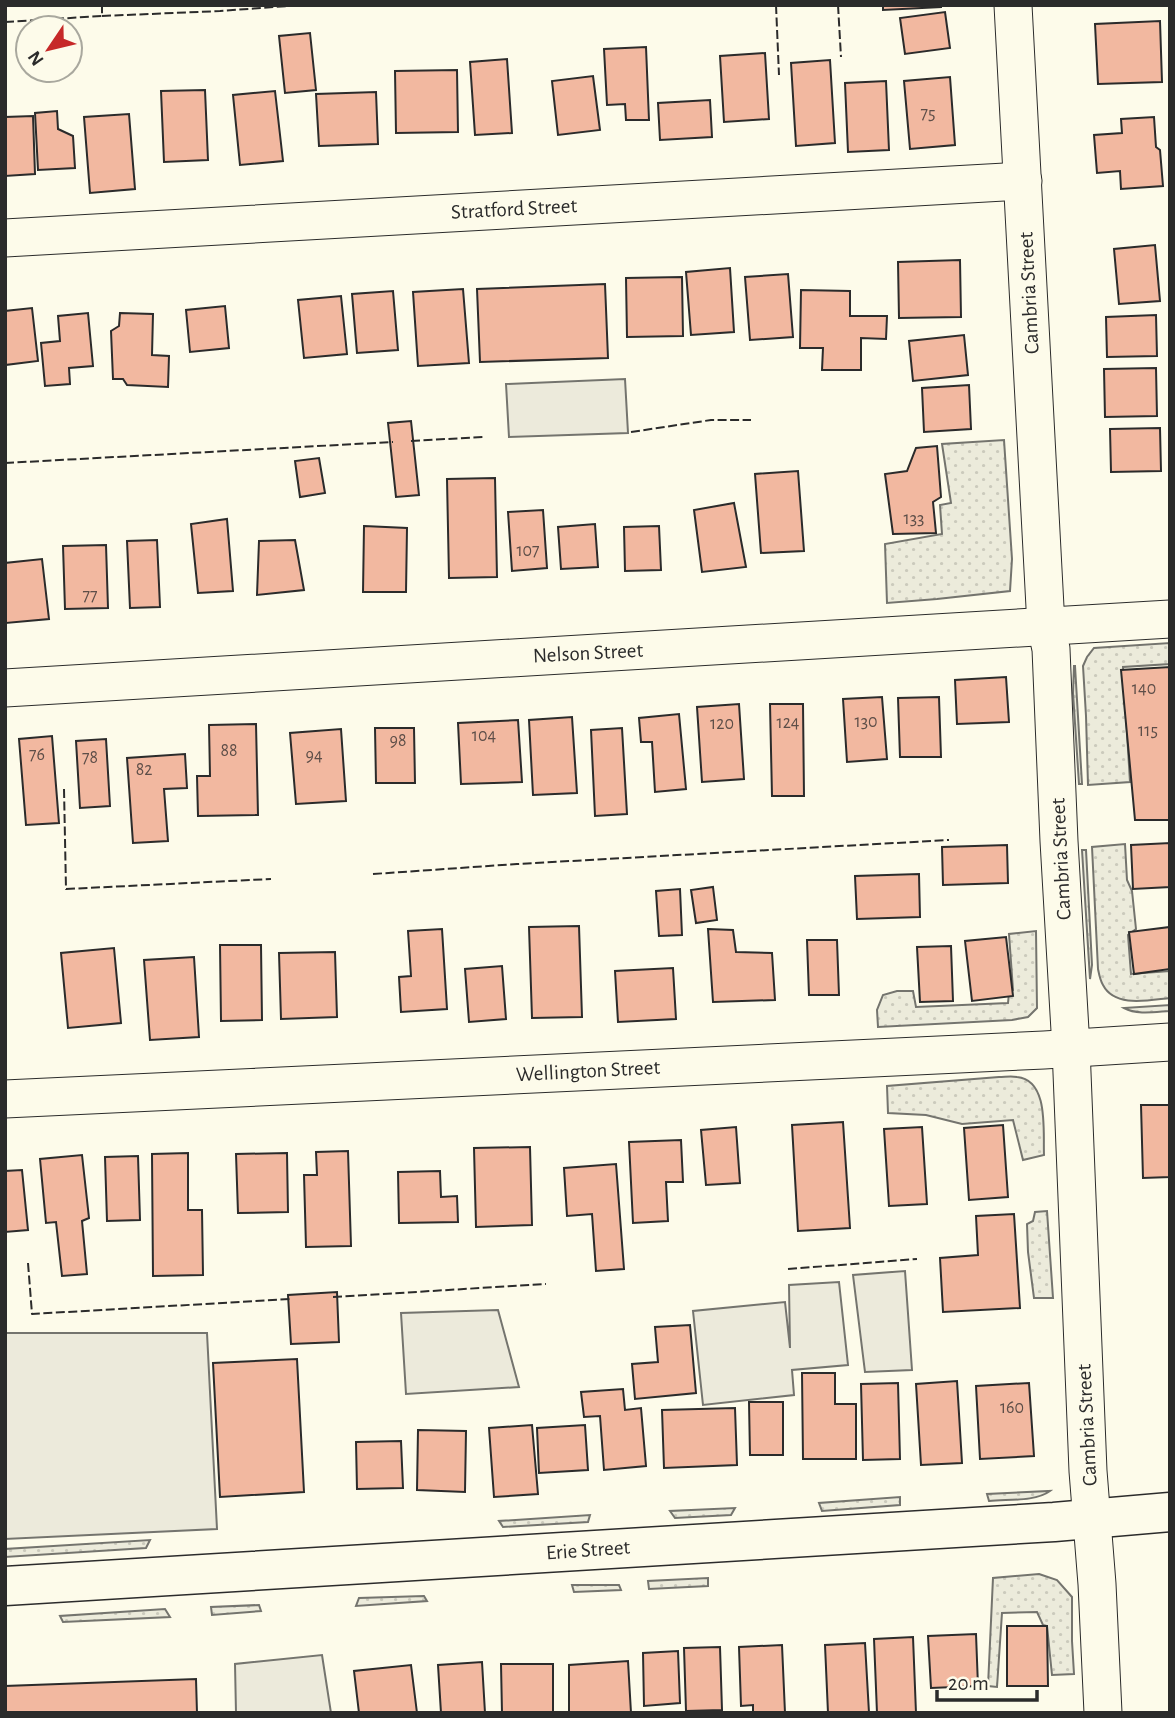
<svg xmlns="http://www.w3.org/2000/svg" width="1175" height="1718" viewBox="0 0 1175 1718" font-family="'Alegreya Sans',sans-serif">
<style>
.grass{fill:url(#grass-dots);stroke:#74746e;stroke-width:2}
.parking{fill:#eceadb;stroke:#74746e;stroke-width:2}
.building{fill:#f2b8a0;stroke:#2b2b2b;stroke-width:2}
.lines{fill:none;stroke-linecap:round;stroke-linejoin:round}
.minor-casing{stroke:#2b2b2b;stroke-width:39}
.major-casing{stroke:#2b2b2b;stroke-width:41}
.minor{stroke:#fdfbea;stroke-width:37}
.major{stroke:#fdfbea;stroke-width:38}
.fence{stroke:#2b2b2b;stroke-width:2;stroke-dasharray:9 3.5;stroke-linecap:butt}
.labels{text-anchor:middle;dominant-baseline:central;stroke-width:5;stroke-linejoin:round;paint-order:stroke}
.number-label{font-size:18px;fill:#5d4e48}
.street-label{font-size:21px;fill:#2b2b2b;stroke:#fdfbea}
</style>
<defs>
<pattern id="grass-dots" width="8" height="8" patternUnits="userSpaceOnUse" patternTransform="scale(1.75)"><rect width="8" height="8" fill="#ecebdb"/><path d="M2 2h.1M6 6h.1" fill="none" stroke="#cbcabc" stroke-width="1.8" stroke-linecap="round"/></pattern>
</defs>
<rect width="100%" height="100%" fill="#fdfbea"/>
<g class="grass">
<polygon points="1004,440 1012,559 1010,591 937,599 887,603 885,544 942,534 940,505 951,503 942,444"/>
<polygon points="1170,643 1170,664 1123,667 1130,782 1088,785 1086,716 1083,666 1087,657 1094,648"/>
<polygon points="1074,666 1075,666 1082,784 1079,784 1073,693"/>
<path d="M 1125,844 L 1127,880 L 1132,891 L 1136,929 L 1128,935 L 1131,974 L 1170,971 L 1170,998 C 1149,1000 1115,1008 1103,985 C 1100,980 1099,974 1098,969 L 1092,847 Z"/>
<polygon points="1082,850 1086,850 1092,965 1090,979"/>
<polygon points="1036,931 1037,1008 1028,1017 1012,1020 878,1027 877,1010 883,995 897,991 913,991 916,1007 1008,1003 1009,993 1013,990 1009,934"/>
<path d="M 1170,1005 L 1170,1011 C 1154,1012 1137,1015 1124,1008 Z"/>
<path d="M 999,1077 C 1005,1077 1011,1076 1017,1077 C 1049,1080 1043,1131 1044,1155 L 1023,1160 L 1013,1120 L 962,1124 L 926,1115 L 888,1113 L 887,1086 Z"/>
<polygon points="1047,1211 1053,1298 1034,1298 1028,1252 1027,1224 1033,1221 1035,1212"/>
<path d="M 1050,1491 C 1035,1502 1008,1499 989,1501 L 987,1494 Z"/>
<polygon points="900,1497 900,1505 822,1511 819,1503"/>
<polygon points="735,1508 731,1515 675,1518 670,1511"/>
<polygon points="590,1515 588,1522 503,1527 499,1521"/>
<polygon points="150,1540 146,1548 5,1557 5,1549"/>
<polygon points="1039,1574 1057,1580 1072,1597 1072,1641 1074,1674 1052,1675 1047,1626 1043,1625 1037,1612 1002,1613 997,1687 988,1686 993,1578"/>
<polygon points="708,1578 708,1586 649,1589 648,1581"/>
<polygon points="572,1585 619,1585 621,1590 574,1592"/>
<polygon points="424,1596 427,1601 356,1606 359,1598"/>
<polygon points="259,1605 261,1611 212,1615 211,1607"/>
<polygon points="165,1609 170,1617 63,1622 60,1616"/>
</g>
<g class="parking">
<polygon points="625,379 628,433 509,437 506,384"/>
<polygon points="905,1271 912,1370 865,1372 853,1275"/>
<polygon points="839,1282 848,1365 792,1370 794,1395 703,1405 693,1311 785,1302 790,1348 789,1285"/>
<polygon points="498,1310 519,1387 406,1394 401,1313"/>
<polygon points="5,1333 207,1333 217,1529 5,1539"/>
<polygon points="322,1655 331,1713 236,1713 235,1664"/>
</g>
<g class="building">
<polygon points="883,5 941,5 941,7 883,10"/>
<polygon points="945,12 950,48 905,54 900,18"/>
<polygon points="1160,21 1162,82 1098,84 1095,24"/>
<polygon points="310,33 316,90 285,93 279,36"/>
<polygon points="646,47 649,120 626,120 625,104 607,105 604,49"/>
<polygon points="765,53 769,119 724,122 720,56"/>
<polygon points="507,59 512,133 475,135 470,62"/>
<polygon points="830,60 835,143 796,146 791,63"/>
<polygon points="457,70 458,132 396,133 395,71"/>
<polygon points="593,76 600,130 558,135 552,81"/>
<polygon points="950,77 955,145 910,149 904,81"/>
<polygon points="886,81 889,150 848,152 845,83"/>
<polygon points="205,90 208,160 164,162 161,91"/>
<polygon points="275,91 283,161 240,165 233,95"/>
<polygon points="376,92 378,144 319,146 316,94"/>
<polygon points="710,100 712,137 660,140 658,103"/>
<polygon points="57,111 58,129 73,136 75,168 38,170 35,113"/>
<polygon points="129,114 135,189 90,193 84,117"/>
<polygon points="33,116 35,174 5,176 5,117"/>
<polygon points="1154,117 1156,147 1160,150 1163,186 1121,189 1120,171 1097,173 1094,135 1122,133 1121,119"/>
<polygon points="1155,245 1160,301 1119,304 1114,249"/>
<polygon points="960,260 961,317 899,318 898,262"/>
<polygon points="730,268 734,332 691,335 686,272"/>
<polygon points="788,274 793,337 750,340 745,277"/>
<polygon points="682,277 683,336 627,337 626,278"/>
<polygon points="605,284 608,358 480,362 477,289"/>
<polygon points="463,289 469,363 418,366 413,292"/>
<polygon points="801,290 850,291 850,316 887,316 886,339 861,338 861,370 822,370 823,348 800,348"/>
<polygon points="393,291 398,350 357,353 352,294"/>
<polygon points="341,296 347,354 304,358 298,300"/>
<polygon points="225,306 229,348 190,352 186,310"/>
<polygon points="32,308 38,361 5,365 5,311"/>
<polygon points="88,313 93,366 69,368 70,384 45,386 41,343 60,341 58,316"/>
<polygon points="120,313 153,314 152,355 169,356 168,387 127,385 123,379 113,379 111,331 119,326"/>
<polygon points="1156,315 1157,356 1107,357 1106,317"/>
<polygon points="964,335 968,375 913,381 909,341"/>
<polygon points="1156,368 1157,416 1105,417 1104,369"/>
<polygon points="969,385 971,429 924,432 922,388"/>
<polygon points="411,421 419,495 396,497 388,423"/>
<polygon points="1160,428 1161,471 1111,472 1110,429"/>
<polygon points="937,446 941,497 933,502 936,533 893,534 885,474 907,471 916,448"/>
<polygon points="319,458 325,493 300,497 295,461"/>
<polygon points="798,471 804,551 761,553 755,474"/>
<polygon points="495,478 497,577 449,578 447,479"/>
<polygon points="734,503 746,567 702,572 694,510"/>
<polygon points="543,510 547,568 512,571 508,512"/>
<polygon points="227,519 233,591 198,593 191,524"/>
<polygon points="595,524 598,567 561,569 558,527"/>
<polygon points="364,526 407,528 406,592 363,592"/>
<polygon points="659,526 661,570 625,571 624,527"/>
<polygon points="157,540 160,607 130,608 127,541"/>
<polygon points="295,540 304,590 257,595 259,541"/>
<polygon points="106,545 108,608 65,609 63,546"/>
<polygon points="42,559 49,619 6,623 5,563"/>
<polygon points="1170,667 1170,820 1135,820 1121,670"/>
<polygon points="1006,677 1009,722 957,724 955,680"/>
<polygon points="882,697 887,759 847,762 843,699"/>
<polygon points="939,697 941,757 900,757 898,698"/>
<polygon points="739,704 744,779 702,782 697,707"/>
<polygon points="770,704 803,704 804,796 772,796"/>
<polygon points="679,714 686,789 655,792 652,742 641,742 639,718"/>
<polygon points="572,717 577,793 533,795 529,720"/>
<polygon points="518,720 522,782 461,784 458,723"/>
<polygon points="256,724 258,815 198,816 197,776 210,776 209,725"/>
<polygon points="375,728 414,728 415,783 376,783"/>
<polygon points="622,728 627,814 595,816 591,730"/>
<polygon points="341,729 346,801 296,804 290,733"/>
<polygon points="52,736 59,823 26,825 19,739"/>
<polygon points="106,739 110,806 80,808 76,741"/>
<polygon points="185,754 187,788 164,789 168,841 133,843 127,758"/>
<polygon points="1170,843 1170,887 1133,889 1131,845"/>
<polygon points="1007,845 1008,883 943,885 942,847"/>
<polygon points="919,874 920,917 857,919 855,876"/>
<polygon points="713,887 717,920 696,923 691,890"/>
<polygon points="680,889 682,935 659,936 656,891"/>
<polygon points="579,926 582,1017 532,1018 529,927"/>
<polygon points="1170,927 1170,969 1134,974 1129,932"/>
<polygon points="442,929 447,1009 401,1012 399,977 411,976 408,931"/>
<polygon points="708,929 733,930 736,952 772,953 775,1000 713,1002"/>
<polygon points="1006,937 1013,996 972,1001 965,941"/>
<polygon points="807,940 837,940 839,995 809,995"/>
<polygon points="220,945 261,945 262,1020 221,1021"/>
<polygon points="951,946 953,1001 920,1002 917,947"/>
<polygon points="114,948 121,1023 68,1028 61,953"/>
<polygon points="335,952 337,1017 281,1019 279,953"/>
<polygon points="194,957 199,1037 150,1040 144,960"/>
<polygon points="502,966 506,1019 469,1022 465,969"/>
<polygon points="673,968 676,1019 618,1022 615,971"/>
<polygon points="1141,1105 1170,1105 1170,1177 1143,1178"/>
<polygon points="843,1122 850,1228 798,1231 792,1125"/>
<polygon points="1003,1125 1008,1197 969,1200 964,1128"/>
<polygon points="736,1127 740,1183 706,1185 701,1130"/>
<polygon points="922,1127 927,1204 889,1206 884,1129"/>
<polygon points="681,1140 683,1182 666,1182 668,1221 633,1223 629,1142"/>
<polygon points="530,1147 532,1225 476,1227 474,1148"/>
<polygon points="348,1151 351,1246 306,1247 304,1175 317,1175 316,1152"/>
<polygon points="188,1153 188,1210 202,1210 203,1275 153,1276 152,1154"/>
<polygon points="287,1153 288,1212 238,1213 236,1154"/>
<polygon points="82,1155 89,1218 82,1221 87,1274 62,1276 56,1222 46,1223 40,1159"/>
<polygon points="138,1156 140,1220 107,1221 105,1157"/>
<polygon points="616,1164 624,1269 596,1271 592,1214 567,1216 564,1168"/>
<polygon points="22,1170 28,1230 5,1232 5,1171"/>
<polygon points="440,1171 441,1197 457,1196 458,1222 399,1223 398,1172"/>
<polygon points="1014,1214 1020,1308 943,1312 940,1258 978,1255 976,1216"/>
<polygon points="337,1292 339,1342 291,1344 288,1295"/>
<polygon points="690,1325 696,1393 635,1399 632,1364 658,1362 655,1327"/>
<polygon points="297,1359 304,1492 220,1497 213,1363"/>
<polygon points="802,1373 835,1373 835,1404 856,1404 856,1459 803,1459"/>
<polygon points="957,1381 962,1463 921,1465 916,1384"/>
<polygon points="898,1383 900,1459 863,1460 861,1384"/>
<polygon points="1029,1383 1034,1456 980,1459 976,1386"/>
<polygon points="623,1389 625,1410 641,1408 646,1466 604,1470 600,1416 584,1417 581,1392"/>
<polygon points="749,1402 783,1402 783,1455 750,1455"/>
<polygon points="735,1408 737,1465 664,1468 662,1410"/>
<polygon points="532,1425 538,1494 494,1497 489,1428"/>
<polygon points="585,1425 588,1470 539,1473 537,1428"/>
<polygon points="418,1430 466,1431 465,1492 417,1490"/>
<polygon points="401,1441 403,1488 357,1489 356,1442"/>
<polygon points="1007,1626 1047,1626 1048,1686 1007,1686"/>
<polygon points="976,1634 978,1686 931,1688 928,1636"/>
<polygon points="913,1637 916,1713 877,1713 874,1639"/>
<polygon points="865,1643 869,1713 828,1713 825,1645"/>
<polygon points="782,1645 785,1713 753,1713 753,1705 741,1706 739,1647"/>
<polygon points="720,1647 722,1710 686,1711 684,1648"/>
<polygon points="678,1651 680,1703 644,1706 643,1653"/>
<polygon points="628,1661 631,1713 569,1713 569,1665"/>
<polygon points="482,1662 485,1713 441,1713 438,1665"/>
<polygon points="501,1664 553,1664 553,1713 502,1713"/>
<polygon points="411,1665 417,1713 359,1713 354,1671"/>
<polygon points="196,1679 197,1713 5,1713 5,1686"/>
</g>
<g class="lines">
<defs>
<g id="minor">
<polyline points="1013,5 1046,626 1051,649 1059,841 1071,1048 1088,1471 1097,1584 1103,1713"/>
<polyline points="5,238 1023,181"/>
<polyline points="5,688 1170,619"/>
<polyline points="5,1099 1044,1050 1170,1042"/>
</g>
<polyline id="major" points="5,1586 1054,1522 1170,1512"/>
</defs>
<use href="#minor" class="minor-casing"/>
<use href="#major" class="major-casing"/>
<use href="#minor" class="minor"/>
<use href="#major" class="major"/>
<g class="fence">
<polyline points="776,5 779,75"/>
<polyline points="838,5 841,57"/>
<polyline points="102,16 220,11 302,5"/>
<polyline points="5,22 102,16 102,5"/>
<polyline points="631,432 711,420 751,420"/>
<polyline points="411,441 483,437"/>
<polyline points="5,463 393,442"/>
<polyline points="64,789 66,889 271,879"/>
<polyline points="373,874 517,864 949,840"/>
<polyline points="28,1263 32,1314 291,1299"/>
<polyline points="788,1269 917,1259"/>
<polyline points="333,1297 546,1284"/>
</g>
</g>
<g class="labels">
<g class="number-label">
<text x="928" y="114">75</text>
<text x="914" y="519">133</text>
<text x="528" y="551">107</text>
<text x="90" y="596">77</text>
<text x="1144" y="689">140</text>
<text x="866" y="722">130</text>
<text x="788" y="723">124</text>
<text x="722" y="724">120</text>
<text x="1148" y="731">115</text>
<text x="484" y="736">104</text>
<text x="398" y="741">98</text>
<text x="229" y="751">88</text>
<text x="37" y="755">76</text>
<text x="314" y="756">94</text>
<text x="90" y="758">78</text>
<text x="144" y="770">82</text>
<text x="1012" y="1408">160</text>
</g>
<g class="street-label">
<text transform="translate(514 209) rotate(-3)">Stratford Street</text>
<text transform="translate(1029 293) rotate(-93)">Cambria Street</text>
<text transform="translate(588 653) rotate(-3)">Nelson Street</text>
<text transform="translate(1061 859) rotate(-93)">Cambria Street</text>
<text transform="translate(588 1071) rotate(-3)">Wellington Street</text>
<text transform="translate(1087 1425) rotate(-93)">Cambria Street</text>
<text transform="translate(588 1550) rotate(-4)">Erie Street</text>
</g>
</g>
<rect width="1175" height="1718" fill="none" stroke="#2b2b2b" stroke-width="14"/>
<g transform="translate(49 49) rotate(235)"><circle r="33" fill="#fdfbea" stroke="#a9a89e" stroke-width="2"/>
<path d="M0-5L12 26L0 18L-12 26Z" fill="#c62828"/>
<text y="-10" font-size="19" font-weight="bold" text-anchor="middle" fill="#2b2b2b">N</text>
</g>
<path d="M937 1690v10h100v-10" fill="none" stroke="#2b2b2b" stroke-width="3.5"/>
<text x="948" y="1690" font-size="21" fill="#2b2b2b" stroke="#fdfbea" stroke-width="5" paint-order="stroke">20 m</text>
</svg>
